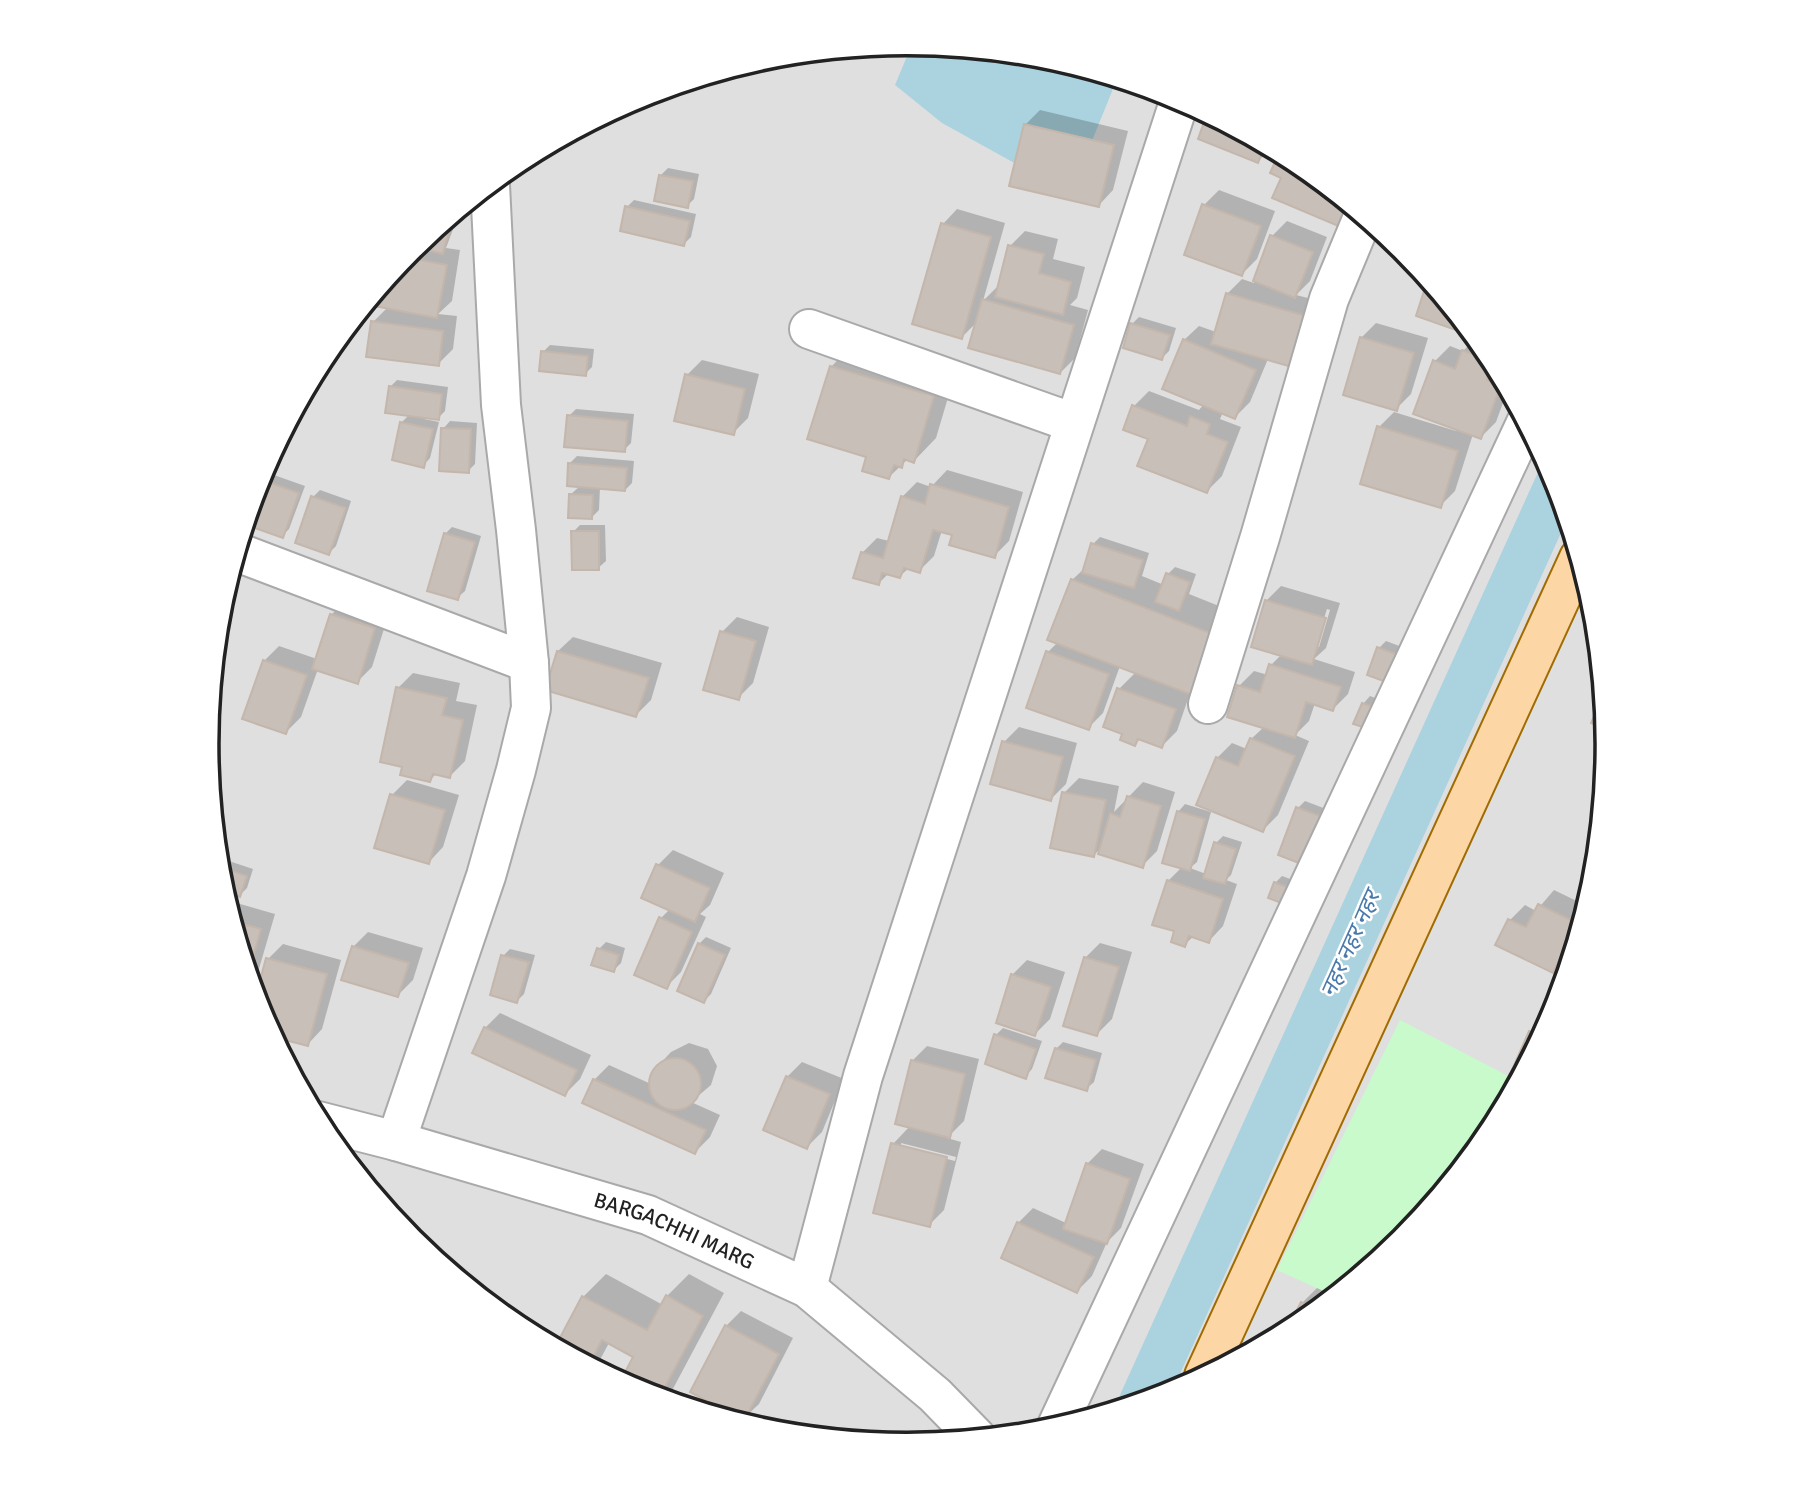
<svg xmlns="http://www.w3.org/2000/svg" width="1814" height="1489" viewBox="0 0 1814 1489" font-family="Signika,'Noto Sans Devanagari',sans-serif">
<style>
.residential{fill:#e0dfdf}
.park{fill:#c8facc}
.water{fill:#aad3df}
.shadow{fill:#0003;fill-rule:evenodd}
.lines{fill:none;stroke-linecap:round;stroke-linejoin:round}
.canal{stroke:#aad3df;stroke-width:46}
.building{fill:#c7bfb8;stroke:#c4b6ab;stroke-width:2}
.minor-casing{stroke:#a9a9a9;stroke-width:42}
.major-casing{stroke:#a06b00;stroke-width:42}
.minor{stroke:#fff;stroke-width:38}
.major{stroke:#fcd6a4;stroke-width:38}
.labels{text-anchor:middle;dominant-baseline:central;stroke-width:5;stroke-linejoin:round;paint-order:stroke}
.street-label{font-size:21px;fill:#222;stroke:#fff}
.water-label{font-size:23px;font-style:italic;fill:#4a7aab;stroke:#fff}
.rim{fill:none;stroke:#222;stroke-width:3.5}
</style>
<rect width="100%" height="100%" fill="#f2efe9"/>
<circle class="residential" cx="907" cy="745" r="698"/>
<polygon class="park" points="1400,1020 1518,1081 1489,1134 1402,1240 1334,1296 1277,1270"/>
<polygon class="water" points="912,44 1044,57 1117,79 1083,163 1036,175 942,123 895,85"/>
<g class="shadow">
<polygon points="1040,110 1128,131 1113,190 1099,205 1025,125"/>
<polygon points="1209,115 1271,148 1258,161"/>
<polygon points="668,168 699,174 694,199 687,206 661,175"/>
<polygon points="1219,190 1275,211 1257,259 1242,274 1204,205"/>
<polygon points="634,200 696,214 691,237 684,244 627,207"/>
<polygon points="957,209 1005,223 983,301 1000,284 1010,246 1025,231 1058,239 1053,259 1085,267 1077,298 1070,305 1088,310 1075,358 1060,373 978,321 962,337 943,224"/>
<polygon points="1287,221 1327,237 1310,281 1296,295 1320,301 1268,359 1250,402 1235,417 1223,412 1220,419 1241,427 1222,476 1207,491 1150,438 1134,406 1149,391 1199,410 1204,404 1184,340 1199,326 1216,332 1227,294 1242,279 1254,283 1272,236"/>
<polygon points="445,222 455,224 446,248 460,250 452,301 438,314 457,316 453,349 438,364 373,322 388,307 379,289 412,249 419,243 425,244 427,237"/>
<polygon points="1433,286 1468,329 1466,332 1426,292"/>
<polygon points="1139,317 1176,328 1169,351 1162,358 1132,324"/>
<polygon points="1376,323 1428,338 1411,394 1396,409 1361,338"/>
<polygon points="1476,338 1490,356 1508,389 1496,422 1481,437 1473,434 1455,491 1440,506 1379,427 1394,412 1456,431 1457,428 1435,361 1450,346 1463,351"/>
<polygon points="853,344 955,374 936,438 914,461 908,459 889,477 869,456 831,367"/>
<polygon points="550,345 594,349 592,367 585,374 543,352"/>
<polygon points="702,360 759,374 748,418 733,433 687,375"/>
<polygon points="397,380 448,387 445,411 438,418 425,416 424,419 439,422 430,458 423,466 401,423 410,414 390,387"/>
<polygon points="576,409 634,414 631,443 624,450 569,416"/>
<polygon points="450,421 477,423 475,464 468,471 443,429"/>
<polygon points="277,444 267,476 257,486 260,476"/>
<polygon points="577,456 634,461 632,483 625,490 600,487 599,510 592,517 570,495 580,486 570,463"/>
<polygon points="947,470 1023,492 1009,541 994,556 954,533 942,530 934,556 919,571 909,568 900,576 889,573 878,584 862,553 877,538 889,541 902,497 917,482 931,487"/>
<polygon points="274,475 305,486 289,529 282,536 267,482"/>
<polygon points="320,490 351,501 336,546 329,553 313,497"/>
<polygon points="580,525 605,525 606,561 598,568 573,532"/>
<polygon points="452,527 481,536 465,591 457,598 445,534"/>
<polygon points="1100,537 1149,553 1142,576 1164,585 1168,574 1175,567 1196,574 1189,594 1239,614 1190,693 1177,731 1162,746 1141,738 1135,744 1125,733 1119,689 1136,672 1120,666 1103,713 1088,728 1048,652 1058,642 1072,580 1086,567 1093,544"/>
<path d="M 1281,586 L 1340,603 L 1326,648 L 1314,659 L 1355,672 L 1348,694 L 1333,709 L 1315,703 L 1309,721 L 1295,735 L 1309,741 L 1278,815 L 1263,830 L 1217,758 L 1232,743 L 1247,749 L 1251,739 L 1264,727 L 1239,686 L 1254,671 L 1268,675 L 1271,665 L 1282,654 L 1266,601 ZM 1327,609 L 1330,610 L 1319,647 L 1315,647 Z"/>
<polygon points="225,589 231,590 217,641 220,607"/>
<polygon points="347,599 389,613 372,667 357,682 318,669 301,717 286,732 264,661 279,646 317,659 332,614"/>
<polygon points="737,617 769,627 753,683 738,698 722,632"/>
<polygon points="573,637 662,663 651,700 636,715 558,651"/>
<polygon points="1386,641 1410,650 1401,676 1379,648"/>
<polygon points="413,673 460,683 456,701 477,705 465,761 450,776 437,773 430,780 404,766 398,688"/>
<polygon points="1370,696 1383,701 1368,727 1363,704"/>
<polygon points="1019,727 1077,743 1066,784 1051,799 1004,742"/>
<polygon points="1079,778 1119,786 1114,812 1143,782 1175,792 1157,851 1142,866 1102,847 1094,855 1064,793"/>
<polygon points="407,780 459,795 443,847 429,862 392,795"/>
<polygon points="212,799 221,802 214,825"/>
<polygon points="1305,801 1334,812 1316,858 1298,808"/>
<polygon points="1185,804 1211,812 1197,862 1190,868 1206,874 1216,843 1223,836 1242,842 1231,875 1226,880 1237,884 1223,926 1209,941 1194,936 1184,945 1176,930 1168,881 1182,867 1178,812"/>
<polygon points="673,850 724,873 710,905 700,914 706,917 681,972 666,987 661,918 670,909 658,865"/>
<polygon points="217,857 253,869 247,888 240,895 222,889"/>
<polygon points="1282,876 1304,884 1292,904 1275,883"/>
<polygon points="1554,890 1587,906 1578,935 1567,956 1553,971 1510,920 1525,905 1536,911"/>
<polygon points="226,900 275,914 256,979 251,984"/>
<polygon points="368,932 423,948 413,980 398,995 353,947"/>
<polygon points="706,937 731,948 711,994 704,1001 699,944"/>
<polygon points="606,942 625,948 621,963 614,970 599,949"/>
<polygon points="1100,943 1132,952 1112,1019 1097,1034 1085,958"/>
<polygon points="283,944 341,960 322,1029 308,1044 272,1035 259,1012 268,959"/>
<polygon points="510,949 535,955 524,994 517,1001 503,956"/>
<polygon points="1027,960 1065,972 1050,1019 1035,1034 1012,975"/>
<polygon points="500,1013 591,1055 580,1079 565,1094 485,1028"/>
<polygon points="1545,1017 1551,1019 1522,1073 1514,1069 1530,1032"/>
<polygon points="1003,1028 1042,1041 1032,1069 1025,1077 996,1035"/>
<polygon points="1063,1042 1102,1053 1094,1082 1086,1089 1056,1049"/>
<polygon points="689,1043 708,1049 717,1066 711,1085 691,1102 720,1115 710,1137 695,1152 594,1080 609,1065 651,1084 656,1068 671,1052"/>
<path d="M 927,1046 L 979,1059 L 964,1121 L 947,1138 L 961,1142 L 944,1210 L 929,1225 L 893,1144 L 910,1126 L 912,1061 ZM 901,1143 L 956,1157 L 955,1161 L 901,1147 Z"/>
<polygon points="802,1062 844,1079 822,1132 807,1147 787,1077"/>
<polygon points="1102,1149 1144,1164 1121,1228 1107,1242 1092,1276 1077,1291 1018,1223 1033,1208 1066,1223 1087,1164"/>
<polygon points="606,1274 663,1305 667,1296 689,1274 724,1293 667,1400 638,1392 635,1356 609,1343 595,1369 556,1348 583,1297"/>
<polygon points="1317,1288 1334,1296 1288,1332 1302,1303"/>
<polygon points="741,1311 793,1338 759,1404 744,1418 726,1326"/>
</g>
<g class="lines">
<polyline class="canal" points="1142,1402 1557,486"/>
</g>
<g class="building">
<polygon points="1207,114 1265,145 1258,163 1198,139"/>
<polygon points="1024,124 1114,145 1099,207 1009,186"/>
<polygon points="1279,153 1297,162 1352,207 1343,228 1272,198 1281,178 1270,173"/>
<polygon points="659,175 693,181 688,208 654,201"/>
<polygon points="1202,204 1261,226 1242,276 1184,255"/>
<polygon points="625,206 690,221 684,246 620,231"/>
<polygon points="941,223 991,237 962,339 912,324"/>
<polygon points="437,228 449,231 443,254 422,249 424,238"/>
<polygon points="1270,235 1313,252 1295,298 1253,281"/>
<polygon points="1008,245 1044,254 1039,273 1071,282 1063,315 995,297"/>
<polygon points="405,257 447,265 437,318 374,306 376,292"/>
<polygon points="1421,272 1434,287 1418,282"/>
<polygon points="1424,291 1442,298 1468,329 1467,334 1416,316"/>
<polygon points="1226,293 1306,316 1292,367 1211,344"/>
<polygon points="982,299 1074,325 1060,374 968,348"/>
<polygon points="371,321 443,331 439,366 366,357"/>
<polygon points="1130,323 1170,335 1162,360 1123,348"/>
<polygon points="1360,337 1414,353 1397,411 1343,395"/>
<polygon points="1183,339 1256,370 1235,419 1162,389"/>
<polygon points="1462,350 1493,362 1487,380 1501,385 1481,439 1413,414 1433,360 1455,369"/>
<polygon points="541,351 588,356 586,376 539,371"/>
<polygon points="830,366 934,396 914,463 904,459 902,468 894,465 889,479 862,471 866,457 807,439"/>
<polygon points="685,374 745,389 734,435 674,421"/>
<polygon points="389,386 442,394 439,420 385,413"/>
<polygon points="1132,405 1187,426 1190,416 1210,424 1207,434 1228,442 1207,493 1137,466 1148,439 1123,430"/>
<polygon points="567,415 628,421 625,452 564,447"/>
<polygon points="400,422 433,429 424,468 392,460"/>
<polygon points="1377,426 1458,451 1441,508 1360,484"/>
<polygon points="441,428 471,429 469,473 439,471"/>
<polygon points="568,463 627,468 625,491 567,486"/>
<polygon points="265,481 299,493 283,538 249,526"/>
<polygon points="930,484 1009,507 995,558 949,545 952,535 933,530 920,573 904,568 900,578 882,573 879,585 853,578 861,552 883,558 901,496 925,504"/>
<polygon points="569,494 593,495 592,519 568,518"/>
<polygon points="311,496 346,508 329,555 295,543"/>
<polygon points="571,531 599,531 599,570 572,570"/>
<polygon points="444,533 475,542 458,600 427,591"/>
<polygon points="1091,543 1143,560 1134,588 1082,573"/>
<polygon points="1166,573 1190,582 1179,611 1155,602"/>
<polygon points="1071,579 1218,636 1195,696 1047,640"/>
<polygon points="1265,600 1326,618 1312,665 1251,647"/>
<polygon points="330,614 375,628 358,684 312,669"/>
<polygon points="720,631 756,641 739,700 703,690"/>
<polygon points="1377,647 1404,657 1394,685 1367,675"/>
<polygon points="557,651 649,678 636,717 545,690"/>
<polygon points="1046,651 1109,674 1089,730 1026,708"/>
<polygon points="263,660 307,675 286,734 242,719"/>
<polygon points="1269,664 1341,687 1333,711 1306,702 1295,738 1227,717 1237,685 1260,692"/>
<polygon points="396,687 447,698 442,715 463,720 450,778 433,774 430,782 400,775 402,767 380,762"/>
<polygon points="1117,688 1176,709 1162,748 1138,739 1135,746 1120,740 1122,734 1103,727"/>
<polygon points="1603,697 1606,729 1591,723"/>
<polygon points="1362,703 1377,708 1369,729 1353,724"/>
<polygon points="1250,738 1295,756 1263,832 1196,805 1216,757 1238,766"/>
<polygon points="1002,741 1063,757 1051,801 990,784"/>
<polygon points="1062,792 1106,800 1094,857 1050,848"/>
<polygon points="390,794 445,810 429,864 374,848"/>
<polygon points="1127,796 1161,806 1143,868 1098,854 1110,813 1120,817"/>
<polygon points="1296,807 1328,819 1309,867 1278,855"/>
<polygon points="1177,811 1205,819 1190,871 1162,863"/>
<polygon points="1214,842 1236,849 1225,884 1203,878"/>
<polygon points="656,864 710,888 695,922 641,898"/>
<polygon points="218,866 247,876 240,897 223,891"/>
<polygon points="1167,880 1223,899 1209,943 1189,936 1185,947 1171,942 1174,931 1152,925"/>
<polygon points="1274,882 1298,891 1292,907 1268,898"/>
<polygon points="1538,904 1577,923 1553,973 1495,945 1508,919 1526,927"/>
<polygon points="659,917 692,932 667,989 634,975"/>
<polygon points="232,921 261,929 248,974"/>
<polygon points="698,943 725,955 704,1003 677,991"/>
<polygon points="352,946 409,963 398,997 341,980"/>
<polygon points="597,948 619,955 614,972 591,965"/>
<polygon points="501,955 529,962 517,1003 490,995"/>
<polygon points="1084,957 1119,967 1097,1036 1063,1026"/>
<polygon points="266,958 327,974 308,1046 273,1037 259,1012 255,999"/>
<polygon points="1011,974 1051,987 1035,1036 996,1023"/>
<polygon points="484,1027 577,1070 565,1096 472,1053"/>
<polygon points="1529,1031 1542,1037 1521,1074 1512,1070"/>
<polygon points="994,1034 1036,1049 1026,1079 985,1064"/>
<polygon points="1055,1048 1096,1060 1087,1091 1045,1078"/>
<circle cx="675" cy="1084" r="26"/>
<polygon points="911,1060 965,1074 950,1138 895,1124"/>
<polygon points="786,1076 830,1094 807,1149 763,1130"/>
<polygon points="593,1079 706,1130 695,1154 582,1103"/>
<polygon points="891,1143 947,1157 930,1227 873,1213"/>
<polygon points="1086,1163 1130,1179 1107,1244 1063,1229"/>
<polygon points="1017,1222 1094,1257 1077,1293 1001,1258"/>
<polygon points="666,1295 703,1316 659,1398 638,1392 620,1382 633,1357 602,1340 589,1365 555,1347 582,1296 647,1330"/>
<polygon points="1301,1302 1317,1310 1285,1333"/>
<polygon points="725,1325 779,1354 744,1421 690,1392"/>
</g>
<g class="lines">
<defs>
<g id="minor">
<polyline points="809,329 1074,423"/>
<polyline points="237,552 529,663"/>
<polyline points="1208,704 1260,537 1329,299 1363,217"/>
<path id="s1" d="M 318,1121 L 396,1141 L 648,1215 L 807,1288 L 935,1395 L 977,1438"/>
<polyline points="396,1141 486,876 516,770 531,708 529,663 516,530 501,405 490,185"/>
<polyline points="807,1288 863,1076 1180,99"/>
<polyline points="1056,1428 1526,423"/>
</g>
<polyline id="major" points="1204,1376 1579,558"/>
</defs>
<use href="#minor" class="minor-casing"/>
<use href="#major" class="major-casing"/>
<use href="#minor" class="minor"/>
<use href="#major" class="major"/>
</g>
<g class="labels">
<g class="street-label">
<text stroke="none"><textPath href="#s1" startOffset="373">BARGACHHI MARG</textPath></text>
</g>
<g class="water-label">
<text transform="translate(1350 944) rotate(-66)">नहर नहर नहर</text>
</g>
</g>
<path d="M0 0H1814V1489H0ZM219 744a688 688 0 1 1 1376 0a688 688 0 1 1-1376 0Z" fill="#fff" fill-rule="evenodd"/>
<path class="rim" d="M219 744a688 688 0 1 1 1376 0a688 688 0 1 1-1376 0Z"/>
</svg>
